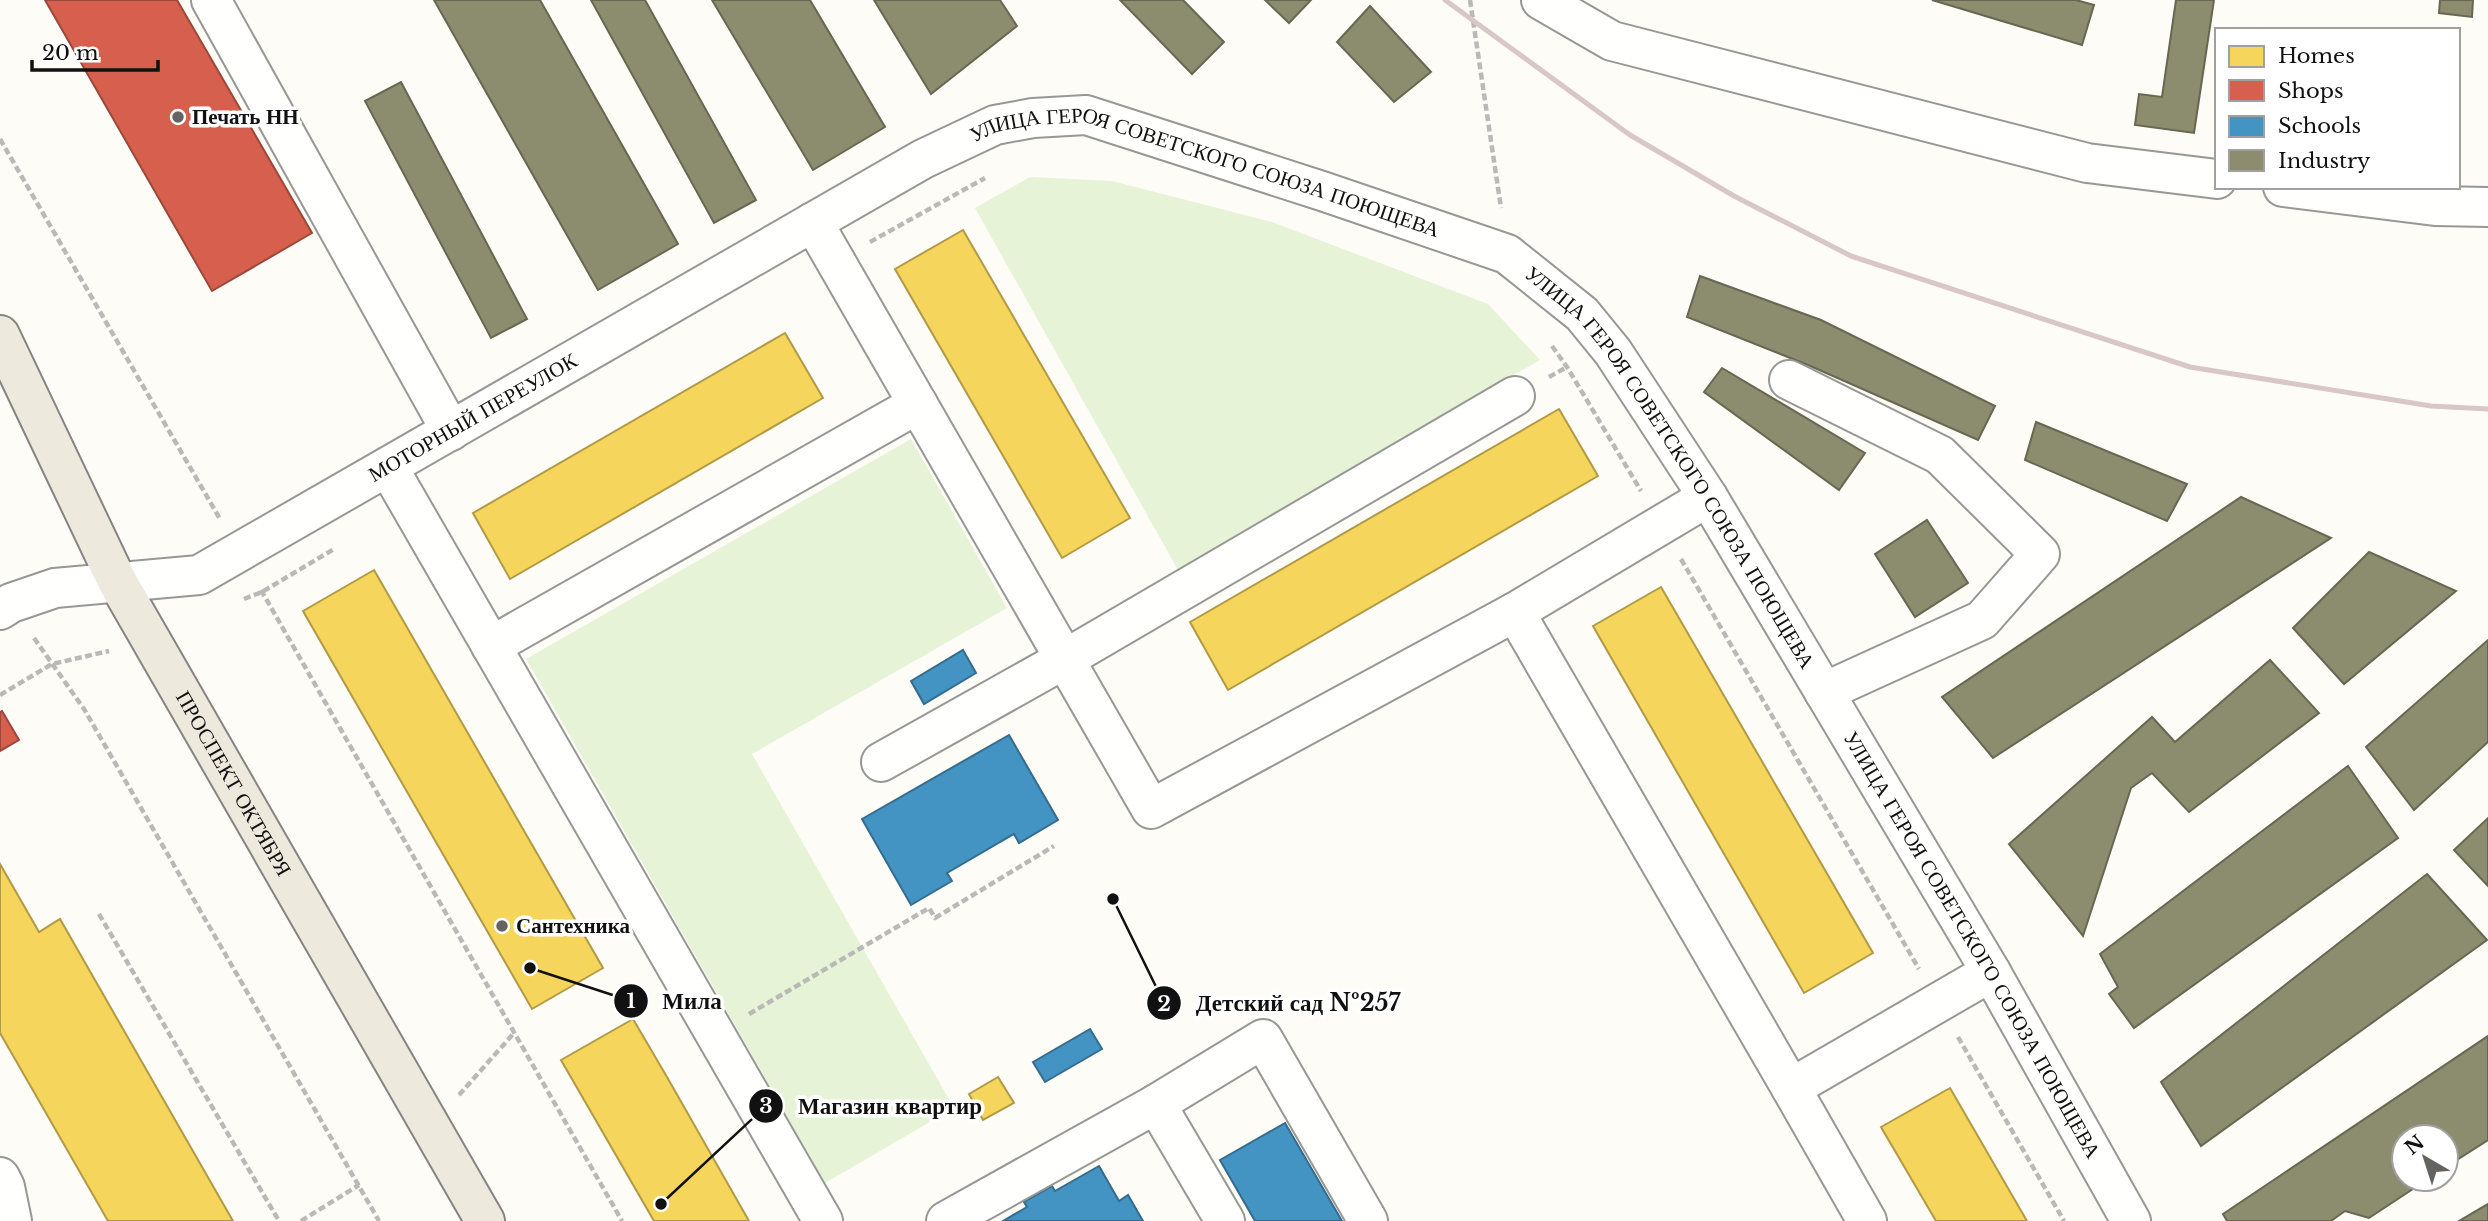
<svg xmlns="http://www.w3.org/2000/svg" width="2488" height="1221" viewBox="0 0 2488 1221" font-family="'Libre Baskerville',serif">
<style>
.green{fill:#e7f3d7}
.homes{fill:#f6d55c;stroke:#b19a46;stroke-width:2}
.shops{fill:#d6604d;stroke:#9b483b;stroke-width:2}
.schools{fill:#4393c3;stroke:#346c8e;stroke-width:2}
.industry{fill:#8c8c6e;stroke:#676752;stroke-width:2}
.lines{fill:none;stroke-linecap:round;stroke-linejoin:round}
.minor-casing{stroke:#979795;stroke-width:42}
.major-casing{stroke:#858482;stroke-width:42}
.path{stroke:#b9b9b8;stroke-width:4.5;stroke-dasharray:7 3.5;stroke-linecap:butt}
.minor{stroke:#fffffe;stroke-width:38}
.major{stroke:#ede9dc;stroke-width:38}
.rail{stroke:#d9c6c7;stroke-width:5}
.poi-dot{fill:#646362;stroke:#fff;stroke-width:2.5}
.labels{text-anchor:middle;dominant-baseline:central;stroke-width:7;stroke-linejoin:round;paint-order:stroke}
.poi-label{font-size:21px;font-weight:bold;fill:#111;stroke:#fff;text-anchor:start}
.street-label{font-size:21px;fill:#111;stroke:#fff}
.leader{fill:none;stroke:#111;stroke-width:2.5}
.callout-dot{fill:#111;stroke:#fff;stroke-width:2.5}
.mark-label{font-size:21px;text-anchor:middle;font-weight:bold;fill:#fff}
.callout-label{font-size:23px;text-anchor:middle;font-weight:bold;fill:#111;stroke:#fff;stroke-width:7;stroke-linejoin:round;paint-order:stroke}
</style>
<rect width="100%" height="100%" fill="#fdfcf7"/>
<g class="green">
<polygon points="1030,177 1112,181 1272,222 1488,304 1540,360 1178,570 975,208"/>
<polygon points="911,439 1007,608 752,754 954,1108 825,1183 526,659"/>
</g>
<g class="homes">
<polygon points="963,230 1130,518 1062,558 895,269"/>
<polygon points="785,333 823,398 510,579 473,513"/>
<polygon points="1559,409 1598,476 1228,690 1190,622"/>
<polygon points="374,570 603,968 532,1009 303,611"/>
<polygon points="1661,587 1873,953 1804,993 1593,626"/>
<polygon points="0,864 39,932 60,919 233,1221 108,1221 0,1033"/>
<polygon points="633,1019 667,1077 749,1221 654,1221 561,1060"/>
<polygon points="998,1077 1014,1103 983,1120 969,1094"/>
<polygon points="1950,1088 2027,1221 1936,1221 1881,1127"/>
</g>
<g class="shops">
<polygon points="45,0 177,0 312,233 212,291"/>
<polygon points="2,711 19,740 0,751 0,712"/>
</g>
<g class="schools">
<polygon points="963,650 976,673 924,704 911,681"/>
<polygon points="1009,735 1058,820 1019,843 1014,834 947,873 952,881 911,905 862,819"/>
<polygon points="1090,1029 1102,1049 1045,1082 1033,1062"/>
<polygon points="1285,1123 1342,1221 1255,1221 1220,1160"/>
<polygon points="1099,1166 1119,1201 1128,1195 1143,1221 1003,1221 1027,1207 1024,1202 1052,1186 1055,1191"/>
</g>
<g class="industry">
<polygon points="434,0 540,0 678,244 598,290"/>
<polygon points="591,0 645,0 756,200 714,223"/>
<polygon points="712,0 810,0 885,127 813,170"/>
<polygon points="874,0 1000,0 1017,26 931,94"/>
<polygon points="1120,0 1183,0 1224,42 1192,74"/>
<polygon points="1265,0 1311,0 1289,23"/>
<polygon points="1932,0 2076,0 2094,5 2082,45"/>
<polygon points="2176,0 2214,0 2194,133 2135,125 2139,94 2162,97"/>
<polygon points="2440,0 2473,0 2472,17 2439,13"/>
<polygon points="1370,6 1431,72 1394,102 1337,42"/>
<polygon points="401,82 527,319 491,338 365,101"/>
<polygon points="1700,276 1821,320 1995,406 1978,440 1808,365 1687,317"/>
<polygon points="1722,368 1865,453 1839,490 1704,392"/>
<polygon points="2036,422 2187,484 2167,521 2025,460"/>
<polygon points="2241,497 2331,538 1993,758 1942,697"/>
<polygon points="1927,520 1968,583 1915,617 1875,554"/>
<polygon points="2369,552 2456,591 2344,684 2293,628"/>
<polygon points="2488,640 2488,742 2414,810 2366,747"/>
<polygon points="2270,660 2319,713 2189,812 2152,773 2131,788 2083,936 2009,844 2152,717 2175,742"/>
<polygon points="2348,766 2398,838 2134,1028 2109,994 2118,987 2100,954"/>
<polygon points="2488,818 2488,886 2454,850"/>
<polygon points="2427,874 2487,940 2201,1146 2161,1082"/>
<polygon points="2488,1036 2488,1140 2446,1167 2446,1137 2404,1137 2404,1179 2428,1179 2369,1218 2345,1211 2331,1221 2227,1221 2223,1214"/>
<polygon points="2488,1204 2488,1221 2459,1221"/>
</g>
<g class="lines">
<defs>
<g id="minor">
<polyline points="211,0 451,431"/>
<polyline points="1541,0 1612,41 2087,163 2217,179"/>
<polyline points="2283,187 2435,206 2488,207"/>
<polyline points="813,222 1151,809 1515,612 1708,497"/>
<polyline points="1789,380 1940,455 2040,554 1982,620 1824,692"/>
<polyline points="388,467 823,1221"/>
<path id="s1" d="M 0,610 L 11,603 L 55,588 L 199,575 L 923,159 L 995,125 L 1033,118 L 1086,115 L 1322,191 L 1507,254 L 1582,314 L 1613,352 L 1708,497 L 1991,972 L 2131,1221"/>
<polyline points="1515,612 1791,1088"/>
<polyline points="491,646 918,404"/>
<polyline points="881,762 1065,659 1515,396"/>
<polyline points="0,1177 5,1187 12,1221"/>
<polyline points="946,1221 1156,1104"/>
<polyline points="1225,1221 1156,1104 1263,1039 1368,1221"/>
<polyline points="1867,1221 1791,1088 1991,972"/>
</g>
<g id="major">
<path id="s2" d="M 0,335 L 117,581 L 485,1221"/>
</g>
</defs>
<use href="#minor" class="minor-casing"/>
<use href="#major" class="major-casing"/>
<g class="path">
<polyline points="1470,0 1501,208"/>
<polyline points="0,139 220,519"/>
<polyline points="870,242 985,178"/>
<polyline points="1552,346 1567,367 1641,491"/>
<polyline points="1549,377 1567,367"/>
<polyline points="1681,559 1919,969"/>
<polyline points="261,590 622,1221"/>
<polyline points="244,599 262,592 334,549"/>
<polyline points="34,638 84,709 379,1221"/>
<polyline points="0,695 52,664 109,651"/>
<polyline points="99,914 279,1221"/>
<polyline points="749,1014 929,908 935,918 1054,846"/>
<polyline points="1958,1037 2064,1221"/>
<polyline points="459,1095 514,1033"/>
<polyline points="301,1221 359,1185"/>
</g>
<use href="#minor" class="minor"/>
<use href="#major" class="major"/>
<polyline class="rail" points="1445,0 1630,135 1734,196 1851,256 2190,367 2431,406 2488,409"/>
</g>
<g class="poi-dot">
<circle cx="178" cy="117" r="7"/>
<circle cx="502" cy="926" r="7"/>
</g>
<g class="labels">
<g class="poi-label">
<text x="192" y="117">Печать НН</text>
<text x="516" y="926">Сантехника</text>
</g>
<g class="street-label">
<text stroke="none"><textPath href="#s1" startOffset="1337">УЛИЦА ГЕРОЯ СОВЕТСКОГО СОЮЗА ПОЮЩЕВА</textPath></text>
<text stroke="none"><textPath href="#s1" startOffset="520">МОТОРНЫЙ ПЕРЕУЛОК</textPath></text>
<text stroke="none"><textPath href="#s1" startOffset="1925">УЛИЦА ГЕРОЯ СОВЕТСКОГО СОЮЗА ПОЮЩЕВА</textPath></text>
<text stroke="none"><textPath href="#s2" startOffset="506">ПРОСПЕКТ ОКТЯБРЯ</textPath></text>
<text stroke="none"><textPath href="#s1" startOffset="2492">УЛИЦА ГЕРОЯ СОВЕТСКОГО СОЮЗА ПОЮЩЕВА</textPath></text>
</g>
</g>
<path class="leader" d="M530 968L631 1001M1113 899L1164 1003M661 1204L766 1106"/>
<g class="callout-dot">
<circle cx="530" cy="968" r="7"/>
<circle cx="1113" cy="899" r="7"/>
<circle cx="661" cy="1204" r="7"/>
<circle cx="631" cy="1001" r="18"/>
<circle cx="1164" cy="1003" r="18"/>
<circle cx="766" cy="1106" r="18"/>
</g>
<g class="mark-label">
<text x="631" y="1008">1</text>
<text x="1164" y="1011">2</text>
<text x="766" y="1113">3</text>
</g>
<g class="callout-label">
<text x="692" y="1009">Мила</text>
<text x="1298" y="1011">Детский сад №257</text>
<text x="890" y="1114">Магазин квартир</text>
</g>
<rect x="2215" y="28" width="245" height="161" fill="#ffffff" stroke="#a0a0a0" stroke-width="2"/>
<rect x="2229" y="46" width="35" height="21" fill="#f6d55c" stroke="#a0a0a0" stroke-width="2"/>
<text x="2278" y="63" font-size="21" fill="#111111">Homes</text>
<rect x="2229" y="80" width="35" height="21" fill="#d6604d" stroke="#a0a0a0" stroke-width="2"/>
<text x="2278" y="98" font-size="21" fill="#111111">Shops</text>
<rect x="2229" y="116" width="35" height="21" fill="#4393c3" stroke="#a0a0a0" stroke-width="2"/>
<text x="2278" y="133" font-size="21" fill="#111111">Schools</text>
<rect x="2229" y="150" width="35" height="21" fill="#8c8c6e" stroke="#a0a0a0" stroke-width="2"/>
<text x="2278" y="168" font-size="21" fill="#111111">Industry</text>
<g transform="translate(2425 1158) rotate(321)"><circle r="33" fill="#ffffff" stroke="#a0a0a0" stroke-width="2"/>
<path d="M0-5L12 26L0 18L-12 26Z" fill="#646362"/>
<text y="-10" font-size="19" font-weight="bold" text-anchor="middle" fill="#111111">N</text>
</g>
<path d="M32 60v10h126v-10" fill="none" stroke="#111111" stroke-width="3.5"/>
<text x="42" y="60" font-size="21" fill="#111111" stroke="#ffffff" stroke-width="5" paint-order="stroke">20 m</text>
</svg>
